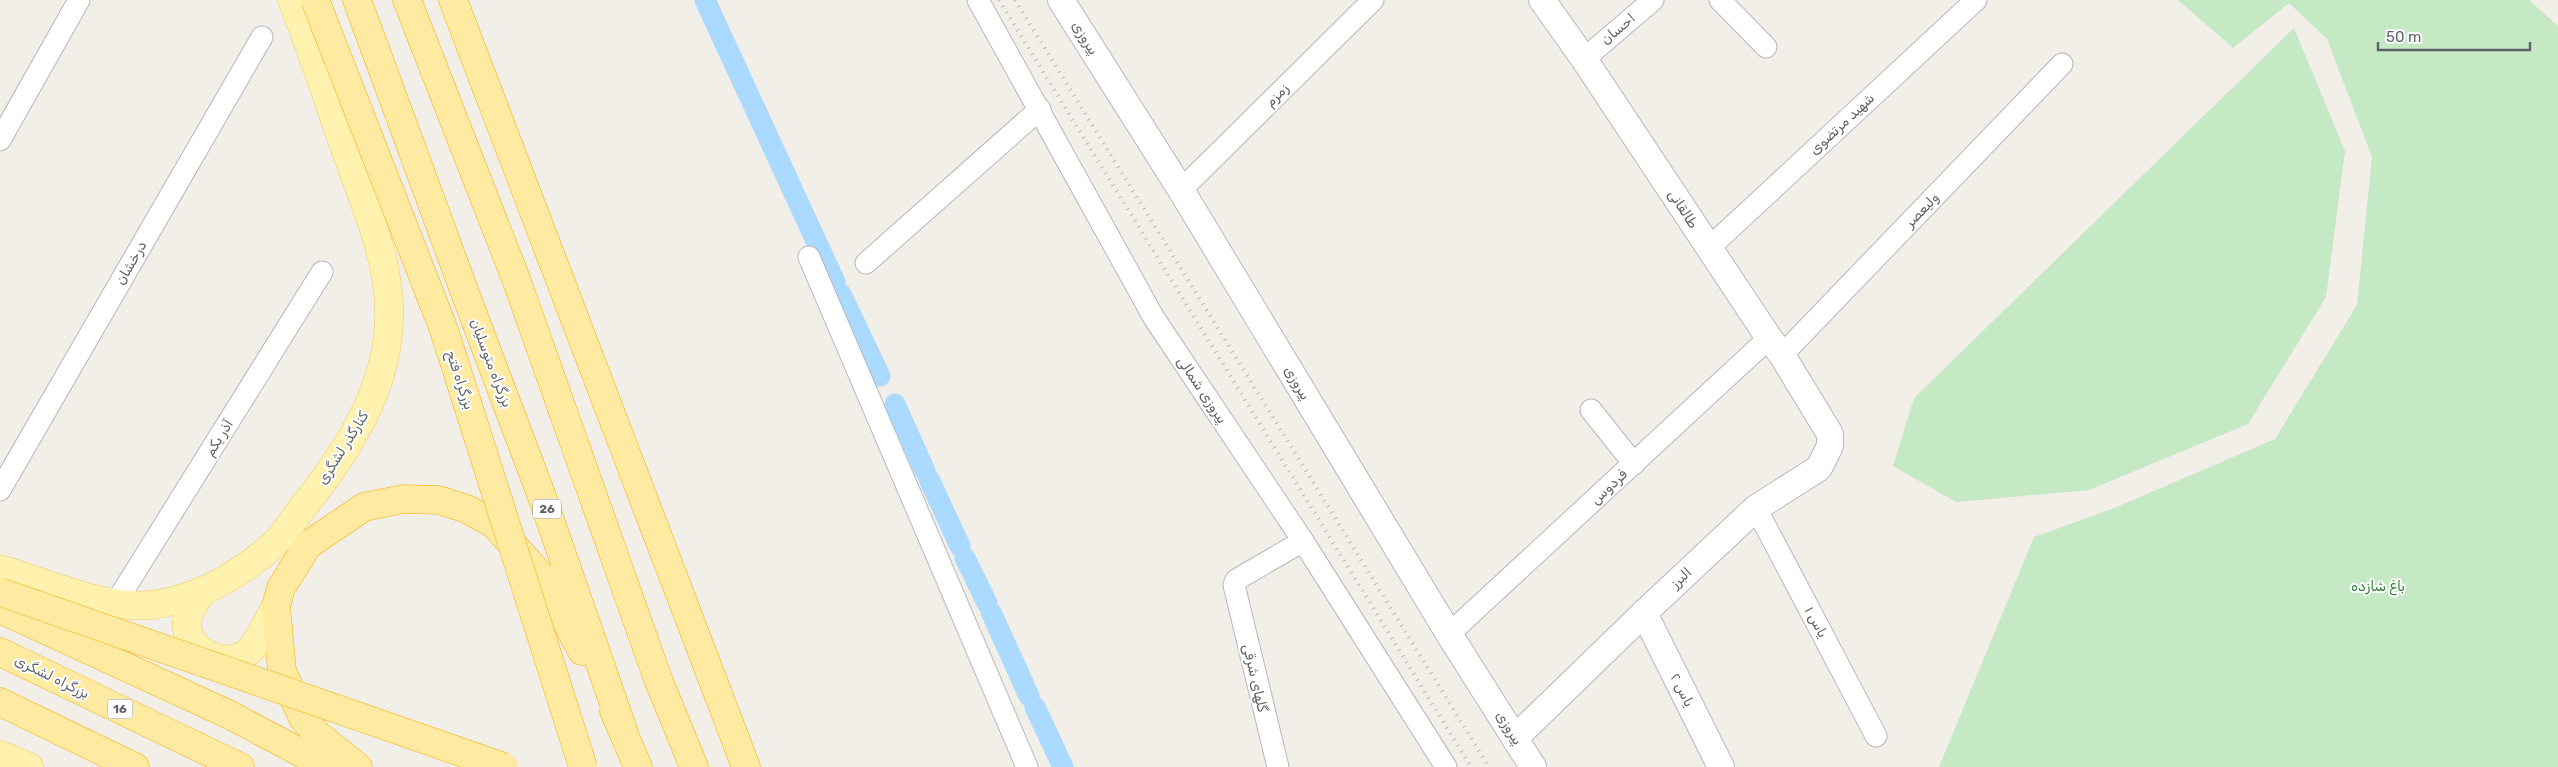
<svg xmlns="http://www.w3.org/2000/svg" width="2558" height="767" viewBox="0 0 2558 767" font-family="Rubik,Cairo,sans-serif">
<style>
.green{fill:#c5e8c5}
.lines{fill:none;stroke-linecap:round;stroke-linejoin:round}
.canal{stroke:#aadaff;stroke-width:21}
.minor-casing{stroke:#b5b8bc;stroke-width:23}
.tertiary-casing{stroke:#b5b8bc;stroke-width:28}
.primary-casing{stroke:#f2c960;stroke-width:29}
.trunk-casing{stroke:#f9ab00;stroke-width:29}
.minor{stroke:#fff;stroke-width:21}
.tertiary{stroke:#fff;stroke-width:26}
.primary{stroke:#fff2af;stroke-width:28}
.trunk{stroke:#feeaa1;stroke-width:28}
.rail{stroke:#b6b7b8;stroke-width:4;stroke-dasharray:1 6;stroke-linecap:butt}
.trunk-bridge-casing{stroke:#f9ab00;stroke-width:29;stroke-linecap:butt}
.trunk-bridge{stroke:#feeaa1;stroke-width:28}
.labels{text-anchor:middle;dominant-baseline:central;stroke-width:4;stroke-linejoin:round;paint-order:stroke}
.shield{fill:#fff;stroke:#8f9295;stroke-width:1}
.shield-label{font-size:12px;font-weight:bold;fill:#5f6368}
.street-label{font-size:14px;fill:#5f6368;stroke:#fff}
.park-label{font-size:14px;fill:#348238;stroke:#fff}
</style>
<rect width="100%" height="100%" fill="#f1efe8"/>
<g class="green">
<polygon points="2178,0 2529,0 2558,26 2558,767 1939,767 2034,537 2112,509 2275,439 2357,305 2372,157 2327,39 2289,3 2233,48"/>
<polygon points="2294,28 2345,151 2326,297 2248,424 2089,490 1956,502 1893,466 1914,398"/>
</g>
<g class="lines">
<g class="canal">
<polyline points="705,0 835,282"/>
<polyline points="841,294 880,376"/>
<polyline points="895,404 925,471"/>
<polyline points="929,479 960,546"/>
<polyline points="965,558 987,603"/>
<polyline points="991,612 1029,696"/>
<polyline points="1035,707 1063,767"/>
</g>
<defs>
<g id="minor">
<polyline points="978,0 1154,318 1303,541 1446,767"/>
<polyline points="1720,0 1766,47"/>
<polyline points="1584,59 1653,0"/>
<polyline points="0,140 79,0"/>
<polyline points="1181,190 1373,0"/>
<polyline points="1709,248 1976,0"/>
<polyline points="809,257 1027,767"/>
<polyline points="866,263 1040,109"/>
<polyline points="1782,355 2062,64"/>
<polyline points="1591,410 1634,464"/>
<polyline points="0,490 262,37"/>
<polyline points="1756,508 1876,736"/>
<polyline points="115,604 322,272"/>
<polyline points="1449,634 1769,338"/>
<polyline points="1278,767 1234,585 1236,580 1303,541"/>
</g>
<g id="tertiary">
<polyline points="1061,0 1181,190 1449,634 1533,767"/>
<polyline points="1644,613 1721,767"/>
<polyline points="1515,738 1644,613 1756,508 1819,468 1830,446 1830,434 1782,355 1769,338 1584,59 1542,0"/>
</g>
<g id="primary">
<path d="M 0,569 C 43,582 107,610 151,605 C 196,600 236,577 270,548 C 283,537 293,520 304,506 C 350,448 392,383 389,306 C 387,256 366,206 349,160 C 330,106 313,53 292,0"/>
<path d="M 201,593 C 197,600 188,612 187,620 C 183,650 225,671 248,652 C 260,641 268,620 276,606"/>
<polyline points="0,755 29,767"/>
</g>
<g id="trunk">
<polyline points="357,0 465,293 541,494 622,727"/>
<polyline points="407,0 516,279 658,679 694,767"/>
<polyline points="453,0 746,767"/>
<polyline points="0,609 230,715 328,767"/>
<polyline points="0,652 240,767"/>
<polyline points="0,702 135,767"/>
<polyline points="614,711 638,767"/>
<polyline points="358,767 318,735 303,718 282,671 276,606 281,588 308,545 364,507 403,499 439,500 467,509 494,524 542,577 582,651"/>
</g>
</defs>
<use href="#minor" class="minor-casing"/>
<use href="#tertiary" class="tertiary-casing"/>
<use href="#primary" class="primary-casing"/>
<use href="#trunk" class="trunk-casing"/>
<use href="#minor" class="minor"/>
<use href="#tertiary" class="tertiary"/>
<use href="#primary" class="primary"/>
<use href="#trunk" class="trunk"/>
<g class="rail">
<polyline points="999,0 1471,767"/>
<polyline points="1015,0 1489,767"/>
</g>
<defs>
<g id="trunk-bridge">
<polyline points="315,0 444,330 583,767"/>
<polyline points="0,592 504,767"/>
</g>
</defs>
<use href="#trunk-bridge" class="trunk-bridge-casing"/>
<use href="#trunk-bridge" class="trunk-bridge"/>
</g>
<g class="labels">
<g class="shield">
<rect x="533" y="499.5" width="28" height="19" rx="4"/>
<rect x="107.5" y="699.5" width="25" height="19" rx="4"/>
</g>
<g class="shield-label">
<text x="547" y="509">26</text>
<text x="120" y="709">16</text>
</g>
<g class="street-label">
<text transform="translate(1618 29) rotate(-40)">احسان</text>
<text transform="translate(1085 38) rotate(58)">پیروزی</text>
<text transform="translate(1277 95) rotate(-45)">زمزم</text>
<text transform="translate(1842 124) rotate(-43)">شهید مرتضوی</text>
<text transform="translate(1683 209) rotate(57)">طالقانی</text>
<text transform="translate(1922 210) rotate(-46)">ولیعصر</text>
<text transform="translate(131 263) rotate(-60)">درخشان</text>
<text transform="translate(491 363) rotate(69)">بزرگراه متوسلیان</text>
<text transform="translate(460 380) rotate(72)">بزرگراه فتح</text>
<text transform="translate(1297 383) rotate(59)">پیروزی</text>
<text transform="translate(1202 390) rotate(56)">پیروزی شمالی</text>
<text transform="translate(219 438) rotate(-58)">آذر یکم</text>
<text transform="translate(343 448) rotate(-58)">کنارگذر لشگری</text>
<text transform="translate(1609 487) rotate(-43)">فردوس</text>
<text transform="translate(1681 578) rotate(-43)">البرز</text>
<text transform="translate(1816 622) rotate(62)">یاس ۱</text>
<text transform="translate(52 677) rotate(26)">بزرگراه لشگری</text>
<text transform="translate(1255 678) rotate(77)">گلهای شرقی</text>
<text transform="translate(1682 690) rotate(63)">یاس ۲</text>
<text transform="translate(1509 728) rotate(58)">پیروزی</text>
</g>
<g class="park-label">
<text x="2378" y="586">باغ شازده</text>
</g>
</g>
<path d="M2378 42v8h152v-8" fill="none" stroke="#5f6368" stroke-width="2.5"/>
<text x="2386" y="42" font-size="15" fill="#5f6368" stroke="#ffffff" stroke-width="4" paint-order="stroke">50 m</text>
</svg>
